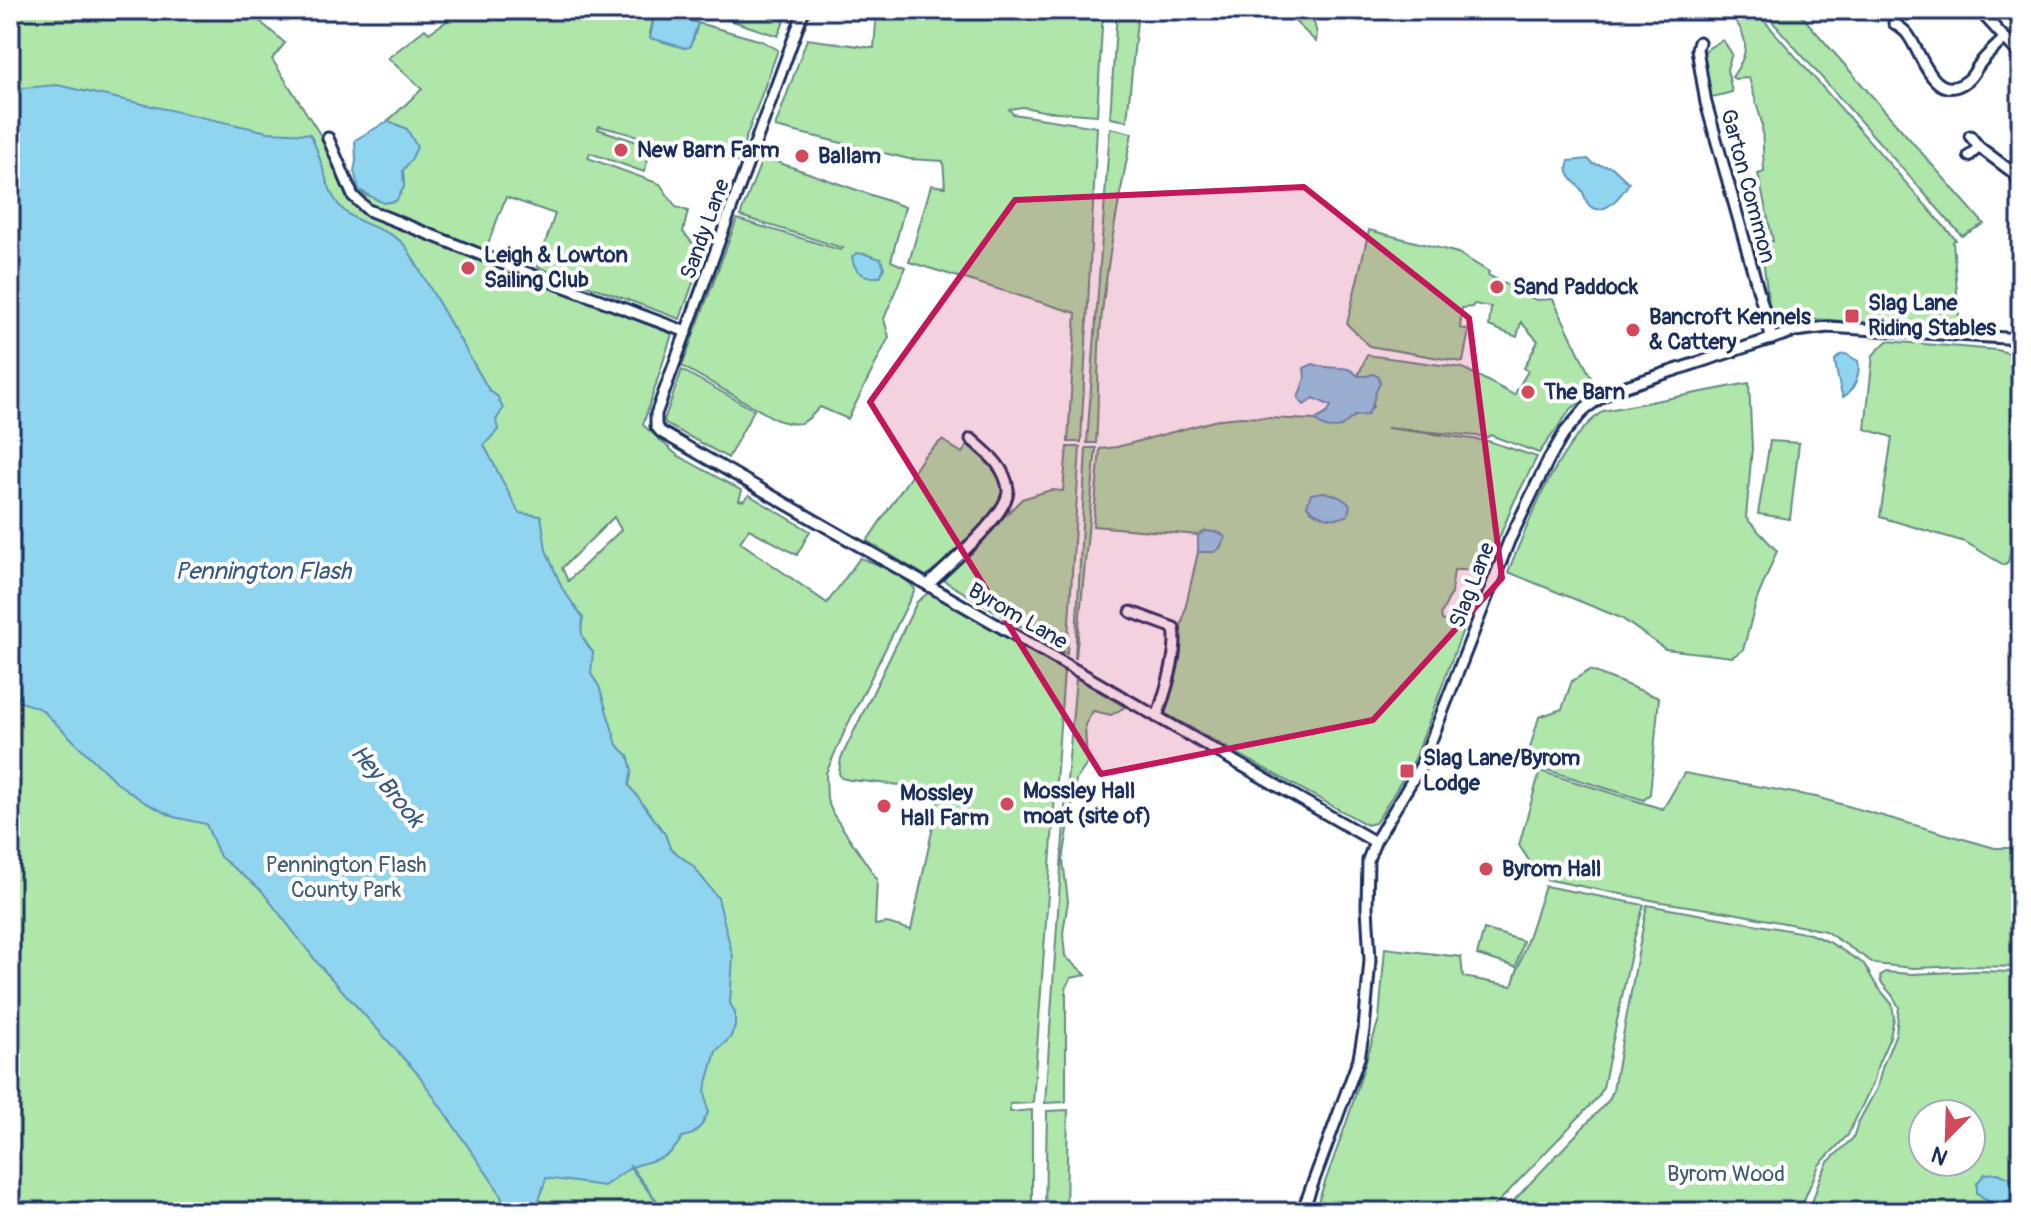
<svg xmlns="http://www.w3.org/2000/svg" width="2031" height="1222" viewBox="0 0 2031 1222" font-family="Pangolin,sans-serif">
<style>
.green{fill:#afe6a9;stroke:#658a84;stroke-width:2;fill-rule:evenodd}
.water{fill:#8fd5f0;stroke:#6193b6;stroke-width:2}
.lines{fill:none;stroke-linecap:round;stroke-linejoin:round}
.stream{stroke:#6193b6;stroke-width:3}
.minor-casing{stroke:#1b2f5e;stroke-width:15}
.minor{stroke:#fff;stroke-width:9}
.marked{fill:#c2185b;fill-opacity:0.2;stroke:#c2185b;stroke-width:6;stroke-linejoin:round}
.poi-dot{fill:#d1495b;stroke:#fff;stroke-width:3}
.labels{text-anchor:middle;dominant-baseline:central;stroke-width:8;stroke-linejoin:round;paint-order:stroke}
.poi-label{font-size:22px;font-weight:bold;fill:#1b2f5e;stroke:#fff;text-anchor:start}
.street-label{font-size:22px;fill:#1b2f5e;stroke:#fff}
.park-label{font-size:22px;fill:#405d71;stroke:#fff}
.water-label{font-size:24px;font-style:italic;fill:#385882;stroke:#fff}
</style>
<rect width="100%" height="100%" fill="#fff"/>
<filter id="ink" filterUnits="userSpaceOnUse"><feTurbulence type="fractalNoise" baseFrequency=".0125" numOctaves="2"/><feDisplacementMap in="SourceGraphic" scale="16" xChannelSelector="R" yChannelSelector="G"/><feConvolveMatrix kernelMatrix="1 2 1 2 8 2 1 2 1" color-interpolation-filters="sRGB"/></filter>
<g filter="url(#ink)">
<g class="green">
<path d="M 10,10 L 247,10 L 285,43 L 272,59 L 321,136 L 346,196 L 365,215 L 672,334 L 643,425 L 677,455 L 742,491 L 739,500 L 743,501 L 749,495 L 810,531 L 797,555 L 749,529 L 740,542 L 827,603 L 860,558 C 876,563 906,576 915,589 L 847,726 L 826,773 L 827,799 L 833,814 L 877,879 L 875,925 L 887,923 L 911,930 L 941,789 L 850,780 L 841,778 L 839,773 L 841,758 L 917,602 L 929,592 L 1064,671 L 1033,1103 L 1010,1104 L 1010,1112 L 1032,1110 L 1032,1212 L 10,1212 ZM 614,517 L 621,530 L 568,581 L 562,568 Z"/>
<polygon points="463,10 469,10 480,17 486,10 653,10 655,11 650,33 651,38 685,48 693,40 698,23 762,41 778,50 737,162 599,126 598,129 652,147 644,172 590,153 588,158 660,184 676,207 688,211 683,232 703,255 680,319 537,267 555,214 506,197 486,249 480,250 369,205 362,199 359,190 367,196 404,187 403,170 411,160 407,129 388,121 422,89 388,58 425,29 429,33"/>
<polygon points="699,10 789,10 778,36"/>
<polygon points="877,10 1103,10 1097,115 1043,111 1023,107 1009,109 1013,114 1097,127 1081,442 1068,442 1076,313 909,262 931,185 945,187 943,161 909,159 775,127 807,39 874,48"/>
<polygon points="1117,10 1138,10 1127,121 1110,118"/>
<polygon points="1283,10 1311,10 1317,34 1316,42"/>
<path d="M 1737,10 L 1755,10 L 1956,240 L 1953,241 L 1960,329 L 1812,319 L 1775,328 L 1769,305 L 1761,244 L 1773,241 L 1758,174 L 1764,172 L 1762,123 L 1749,78 L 1735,79 L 1732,77 C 1748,55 1750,42 1735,20 Z"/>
<polygon points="1762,10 1819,10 1801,15 1984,224 1962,236"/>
<path d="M 1723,40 L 1732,54 L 1727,69 L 1732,92 L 1709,98 C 1707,88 1699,60 1705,51 C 1709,47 1718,43 1723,40 Z"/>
<path d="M 1110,128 L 1132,133 C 1119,199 1106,266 1100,333 C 1097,369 1099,407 1096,443 L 1087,443 Z"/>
<path d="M 763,157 L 905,207 L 891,261 L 905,267 L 884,319 L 889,337 L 848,419 L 820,407 C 804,425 800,427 777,420 L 682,366 L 737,219 L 840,250 L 843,248 L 740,216 Z"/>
<polygon points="1369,230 1458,253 1489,272 1488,275 1536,300 1553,299 1597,390 1571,409 1539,453 1490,435 1488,437 1387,428 1488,441 1537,457 1514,502 1486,570 1454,570 1451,594 1441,614 1442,620 1464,627 1415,759 1380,816 1375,823 1367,825 1164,713 1181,650 1181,627 1198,552 1206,552 1220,533 1206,531 1198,535 1093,526 1100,449 1117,447 1221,419 1241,417 1315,420 1318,423 1345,423 1355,416 1373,407 1373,395 1380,383 1367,376 1358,376 1367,355 1463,368 1514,395 1528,371 1524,368 1538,341 1521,322 1517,337 1489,326 1491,307 1474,304 1472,307 1462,308 1460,328 1469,330 1463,362 1369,346 1347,324"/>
<polygon points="1887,341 1997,350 2021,356 2021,580 2011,571 2018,551 2020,535 2015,533 2008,562 2004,565 1965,542 1880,517 1892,437 1865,429 1873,355"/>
<polygon points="682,370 754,410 728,458 666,424 664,420"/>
<path d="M 1749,383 L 1752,448 L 1746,518 L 1777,551 L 1757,599 L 1743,650 L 1732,657 L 1665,649 L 1621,618 L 1508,572 C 1529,521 1558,443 1603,411 Z"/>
<path d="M 942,440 L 962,453 L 968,444 C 978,448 984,456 992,464 C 1001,473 1006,493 1000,505 C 987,530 948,557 926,576 L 867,541 L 925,455 Z"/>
<polygon points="1770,441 1799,443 1790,519 1758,514"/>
<polygon points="1067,447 1080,447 1067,654 941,579 1022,499 1051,490 1063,491"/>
<polygon points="1086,448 1096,448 1076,658 1075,658"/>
<polygon points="1590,670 1659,698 1650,794 1644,800 1544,769 1527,758 1539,717 1562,709 1572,681"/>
<polygon points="1076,678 1125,707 1111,715 1093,711 1085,725 1087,764 1076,780 1063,860 1068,901 1063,933 1065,956 1086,975 1071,978 1066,987 1066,1102 1045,1103 1066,793"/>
<polygon points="1540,771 1663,809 1684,773 1816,797 1995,848 2021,848 2021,967 1968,966 1913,968 1875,964 1825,931 1733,913 1661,902 1545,879 1535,870 1519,845"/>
<polygon points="1545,886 1644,905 1634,939 1603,1088 1599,1096 1489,1212 1344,1212 1318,1202 1348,1118 1379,1019 1385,948 1461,957 1463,977 1512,986"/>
<polygon points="1647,905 1810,934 1829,942 1864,964 1876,985 1892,1004 1894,1018 1890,1037 1878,1064 1874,1081 1848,1135 1819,1165 1804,1200 1802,1212 1503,1212 1609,1100 1613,1090"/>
<polygon points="1484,929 1523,941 1516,967 1477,955"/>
<path d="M 1976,971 L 2021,972 L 2021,1212 L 1809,1212 L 1820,1178 L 1828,1162 L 1853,1138 L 1858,1123 L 1877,1088 L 1882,1068 L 1896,1033 L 1899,1007 L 1892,995 L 1881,982 L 1880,976 L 1885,972 L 1912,974 ZM 1923,1114 L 1971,1114 L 1971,1162 L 1923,1162 Z"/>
<polygon points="1068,1110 1066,1212 1045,1212 1047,1111"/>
</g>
<g class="water">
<polygon points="655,11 698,23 690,47 685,48 650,38"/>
<path d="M 10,83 L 23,88 L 57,85 L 268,132 L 310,134 C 322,156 324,184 338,204 C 355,227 390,226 407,248 L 489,390 L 498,397 L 503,409 L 496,420 L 498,430 L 484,445 L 519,513 L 541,516 L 546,550 L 562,588 L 583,618 C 579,634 583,640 593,652 L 591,674 L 599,686 L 617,745 L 628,755 L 632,770 L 629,785 L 665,834 L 670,848 L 693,866 L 718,898 L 733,957 L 730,1003 L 735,1013 L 735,1027 L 730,1038 L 716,1051 L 705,1090 L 708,1113 L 701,1126 L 693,1134 L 682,1137 C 669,1162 655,1158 632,1167 C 623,1172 613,1180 604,1186 L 546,1178 L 538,1204 L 543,1212 L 508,1212 L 498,1190 L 418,1074 L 320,966 L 261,890 L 220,857 L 206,824 L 174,817 L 144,802 L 117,783 L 41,709 L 21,702 L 10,690 Z"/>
<polygon points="388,121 407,129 417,147 411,160 403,170 404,187 396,201 383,203 359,190 354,171 356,161 355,140"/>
<path d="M 1588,159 L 1593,164 L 1612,167 L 1629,183 C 1622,194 1604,219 1589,205 C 1584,200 1585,193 1580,188 C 1572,179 1564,174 1569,161 Z"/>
<path d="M 857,253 L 865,254 L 881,259 L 884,268 L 880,277 C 865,278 854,273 852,257 Z"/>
<path d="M 1846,354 L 1858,361 C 1861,373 1854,391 1843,397 C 1840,390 1836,369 1835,360 L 1840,355 Z"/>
<path d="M 1313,364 C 1317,365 1322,367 1327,367 C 1340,369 1348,365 1358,376 L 1367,376 L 1373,374 L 1379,377 L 1380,383 C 1373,395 1375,404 1367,415 L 1354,416 L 1341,427 C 1330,429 1323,428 1315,420 L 1327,413 L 1331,406 L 1314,398 L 1304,405 L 1298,398 L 1305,378 L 1304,368 Z"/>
<path d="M 1324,492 C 1334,494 1342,497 1350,505 L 1348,515 C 1335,522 1316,517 1307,506 L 1311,494 Z"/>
<polygon points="1206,531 1220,533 1225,537 1220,548 1214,552 1198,552 1198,535"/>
<polygon points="1998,1173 2014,1180 2020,1186 2016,1198 2006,1207 1988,1201 1977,1193 1977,1183 1985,1174"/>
</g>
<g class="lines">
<polyline class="stream" points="630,1166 660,1206 668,1212"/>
<defs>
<g id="minor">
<polyline points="804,10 656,414 656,426 661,432 1375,842"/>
<polyline points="1979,10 2021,56"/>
<path d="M 1894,23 C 1899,27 1905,30 1908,35 C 1922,53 1934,107 1968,80 C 1973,76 1975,70 1979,65 C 1986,55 1996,47 2005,38"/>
<polyline points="1699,42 1697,49 1706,103 1772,339"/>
<polyline points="328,138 353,196 368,210 522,271 687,332"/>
<polyline points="1979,147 2015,174"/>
<polyline points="1969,156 1979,147 1970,136"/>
<polyline points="2021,165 2015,174 2021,188"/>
<path d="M 928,585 C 947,566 1010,514 1008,489 C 1005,466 987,453 971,439"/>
<path d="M 1131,612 L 1174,628 C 1179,652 1165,694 1157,717"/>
<polyline points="1301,1212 1307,1199 1359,1058 1364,1030 1370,960 1367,907 1368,860 1375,842 1422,764 1509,541 1549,459 1565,432 1586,408 1603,396 1620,388 1795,331 1828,327 2021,339"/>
</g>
</defs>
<use href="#minor" class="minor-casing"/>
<use href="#minor" class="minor"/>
</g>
</g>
<path class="marked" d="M 1304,187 L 1469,318 L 1502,578 L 1373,720 L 1101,774 L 870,402 L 1015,200 Z"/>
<g class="poi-dot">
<circle cx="621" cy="150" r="8"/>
<circle cx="802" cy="156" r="8"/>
<circle cx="468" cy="268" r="8"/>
<circle cx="1497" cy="287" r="8"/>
<rect x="1844" y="308" width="16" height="16" rx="4"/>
<circle cx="1633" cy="330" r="8"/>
<circle cx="1528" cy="392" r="8"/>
<rect x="1399" y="763" width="16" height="16" rx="4"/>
<circle cx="1007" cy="804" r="8"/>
<circle cx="884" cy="806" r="8"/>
<circle cx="1486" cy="869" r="8"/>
</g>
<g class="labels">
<g class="poi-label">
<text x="637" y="150">New Barn Farm</text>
<text x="818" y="156">Ballam</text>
<text x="484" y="255">Leigh &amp; Lowton<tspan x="484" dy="25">Sailing Club</tspan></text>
<text x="1513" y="287">Sand Paddock</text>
<text x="1868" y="303">Slag Lane<tspan x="1868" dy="25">Riding Stables</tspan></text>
<text x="1649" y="317">Bancroft Kennels<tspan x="1649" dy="25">&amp; Cattery</tspan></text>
<text x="1544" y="392">The Barn</text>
<text x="1423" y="758">Slag Lane/Byrom<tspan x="1423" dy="25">Lodge</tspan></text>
<text x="1023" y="791">Mossley Hall<tspan x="1023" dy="25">moat (site of)</tspan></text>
<text x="900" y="793">Mossley<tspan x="900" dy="25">Hall Farm</tspan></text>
<text x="1502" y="869">Byrom Hall</text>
</g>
<g class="street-label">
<text transform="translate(1748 186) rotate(75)">Garton Common</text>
<text transform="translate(705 229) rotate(-70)">Sandy Lane</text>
<text transform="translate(1472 585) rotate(-69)">Slag Lane</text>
<text transform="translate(1018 616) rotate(30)">Byrom Lane</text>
</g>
<g class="park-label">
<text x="346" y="865">Pennington Flash<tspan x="346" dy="25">County Park</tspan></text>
<text x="1726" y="1174">Byrom Wood</text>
</g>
<g class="water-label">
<text x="263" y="571">Pennington Flash</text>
<text transform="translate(387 786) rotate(50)">Hey Brook</text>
</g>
</g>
<rect width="2031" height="1222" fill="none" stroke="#fff" stroke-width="40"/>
<rect x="20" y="20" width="1991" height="1182" fill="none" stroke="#1b2f5e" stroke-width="3" filter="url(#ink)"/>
<g transform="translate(1947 1138) rotate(203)"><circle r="38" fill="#ffffff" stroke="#a4acbf" stroke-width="2"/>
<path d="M0-6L14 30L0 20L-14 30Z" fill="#d1495b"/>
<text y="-12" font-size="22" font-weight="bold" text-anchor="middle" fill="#1b2f5e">N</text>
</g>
</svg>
